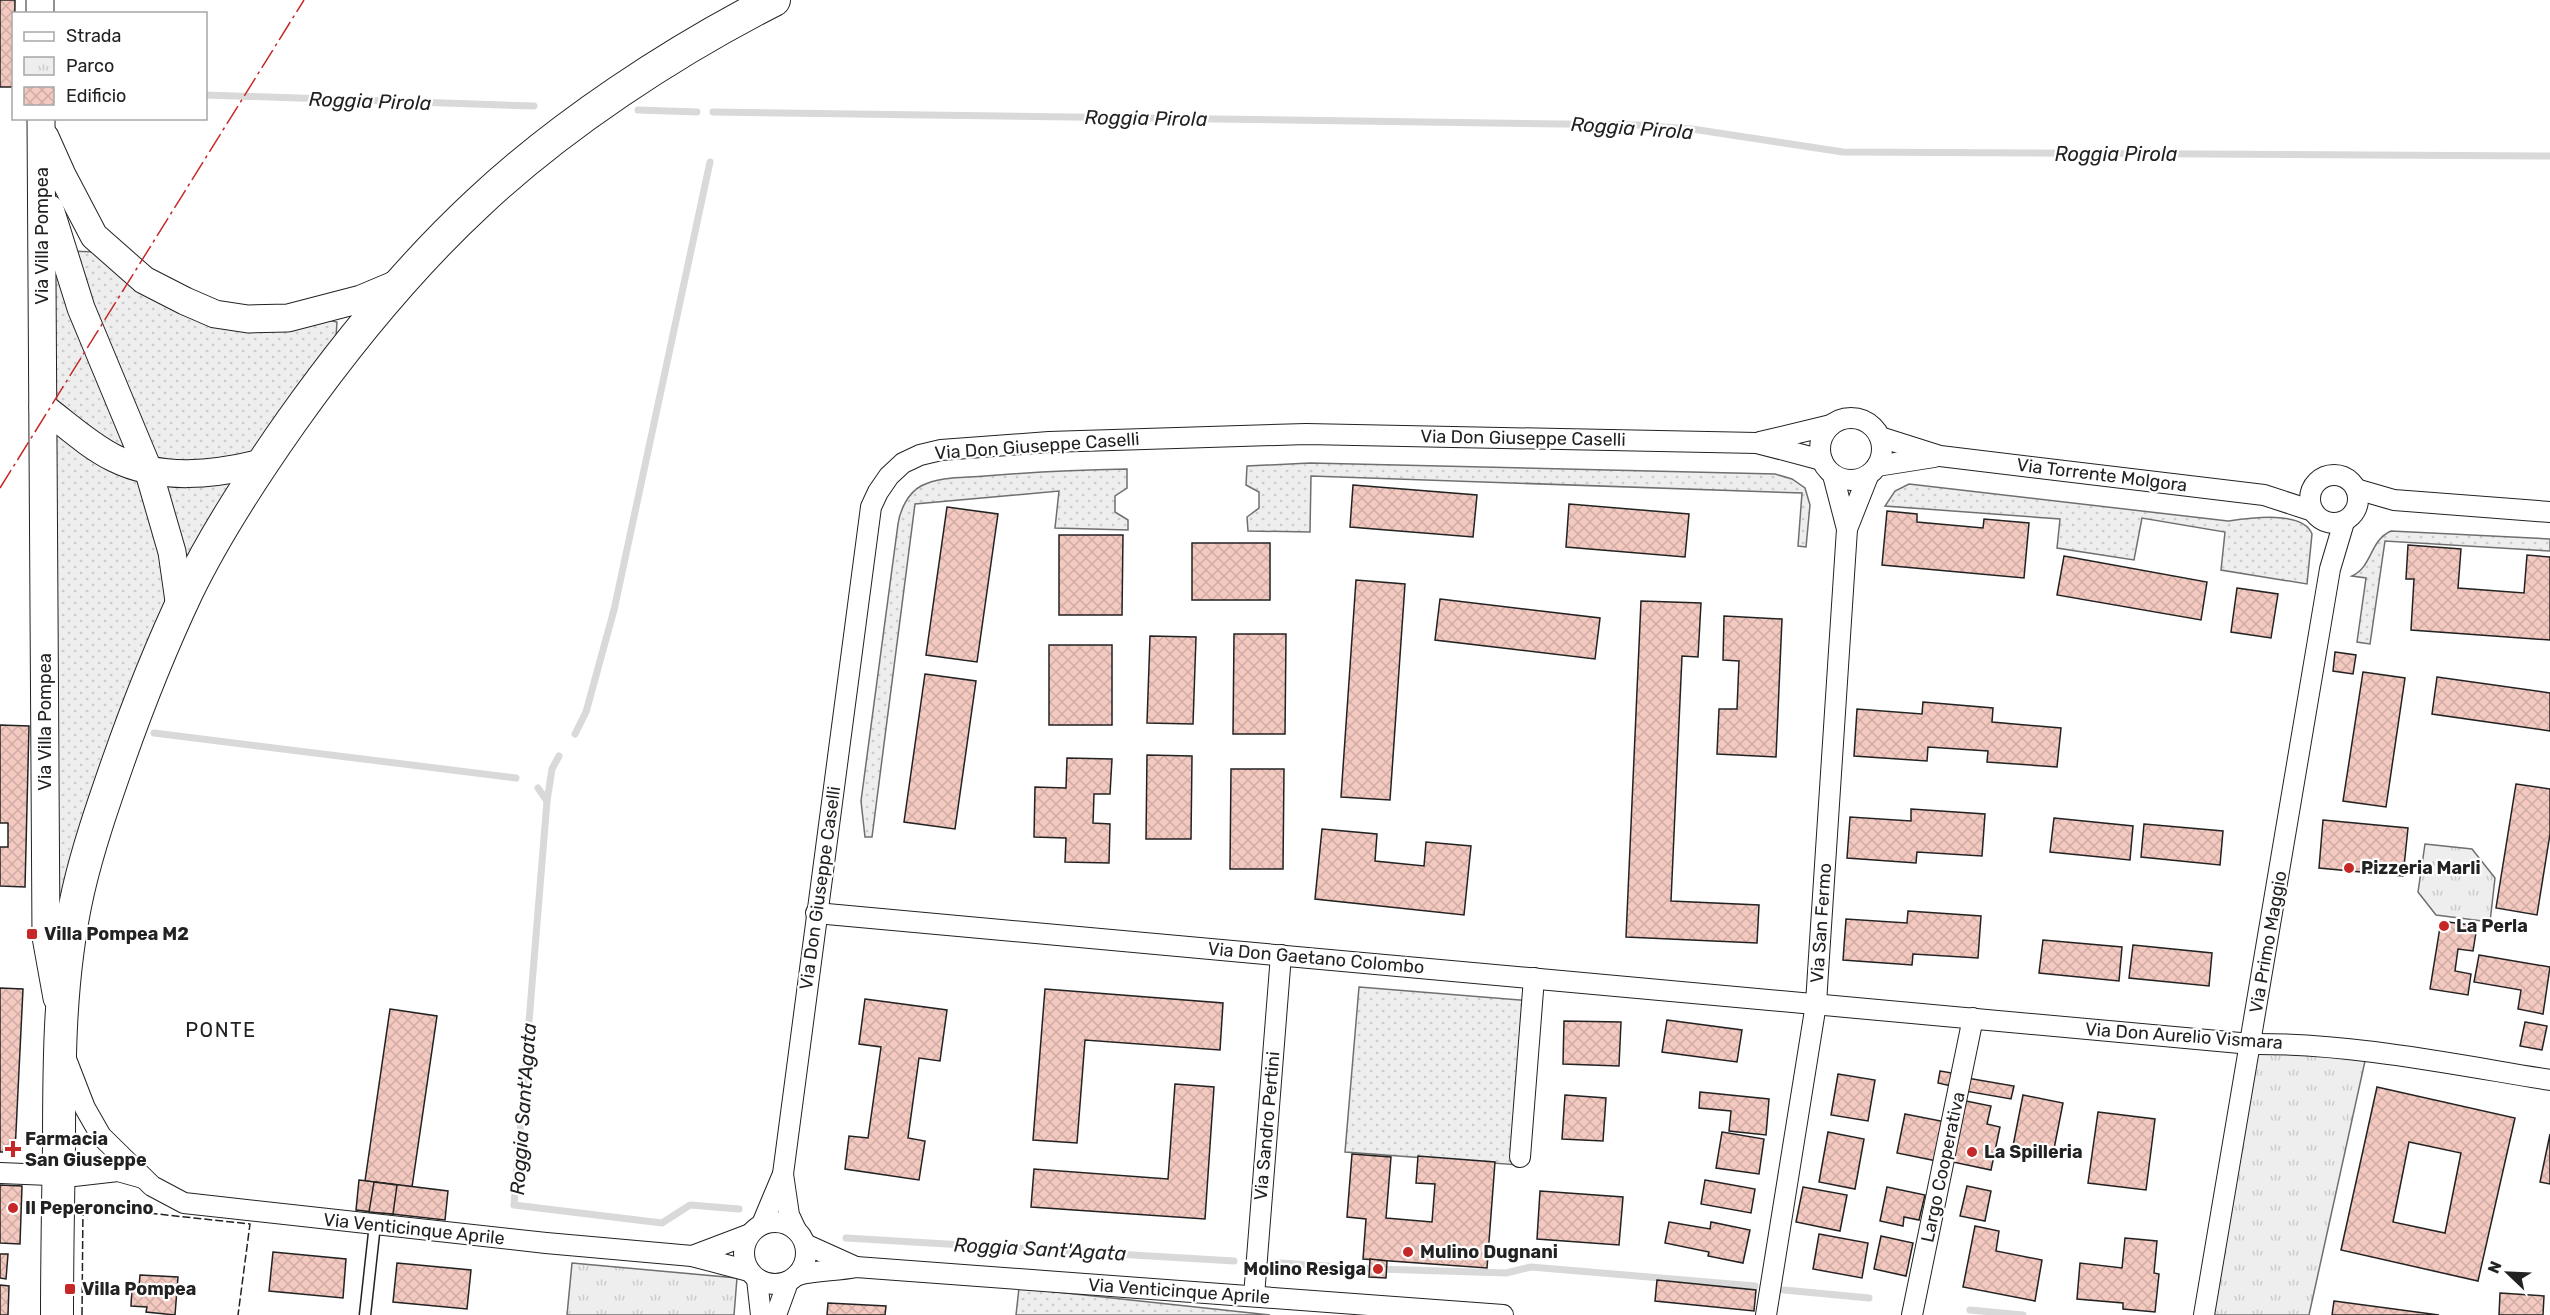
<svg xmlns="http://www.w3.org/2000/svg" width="2550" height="1315" viewBox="0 0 2550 1315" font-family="Rubik,sans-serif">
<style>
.grass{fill:url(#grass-dots);stroke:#6f6f6f;stroke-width:1.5}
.park{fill:url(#park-tufts);stroke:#6f6f6f;stroke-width:1.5}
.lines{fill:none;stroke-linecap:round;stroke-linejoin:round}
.stream{stroke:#d9d9d9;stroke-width:7}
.building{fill:url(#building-cross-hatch);stroke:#222;stroke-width:1.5;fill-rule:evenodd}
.lane-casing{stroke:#222;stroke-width:13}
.street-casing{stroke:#222;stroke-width:22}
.secondary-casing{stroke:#222;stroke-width:29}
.primary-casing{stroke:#222;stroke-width:34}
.lane{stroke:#fff;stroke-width:10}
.street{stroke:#fff;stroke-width:20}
.secondary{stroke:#fff;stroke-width:27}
.primary{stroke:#fff;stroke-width:32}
.fence{stroke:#222;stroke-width:1.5;stroke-dasharray:8 3;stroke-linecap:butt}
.power{stroke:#c62828;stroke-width:1.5;stroke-dasharray:21 4.5 3 4.5;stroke-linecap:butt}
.poi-dot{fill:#c62828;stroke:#fff;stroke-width:2}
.labels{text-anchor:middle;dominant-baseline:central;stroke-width:4.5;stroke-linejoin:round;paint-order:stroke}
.street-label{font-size:18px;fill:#222;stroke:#fff}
.poi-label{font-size:18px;font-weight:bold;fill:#222;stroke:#fff;text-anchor:start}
.water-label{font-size:20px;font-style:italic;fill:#222;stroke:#fff}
.neighbourhood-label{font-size:20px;letter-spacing:1.5px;fill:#222;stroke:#fff}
</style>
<defs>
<pattern id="grass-dots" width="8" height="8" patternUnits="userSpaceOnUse" patternTransform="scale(1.5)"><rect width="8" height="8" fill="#eee"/><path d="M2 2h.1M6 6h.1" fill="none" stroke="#ccc" stroke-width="1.8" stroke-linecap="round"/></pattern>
<pattern id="park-tufts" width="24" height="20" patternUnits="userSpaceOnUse" patternTransform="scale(1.5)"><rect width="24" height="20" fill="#eee"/><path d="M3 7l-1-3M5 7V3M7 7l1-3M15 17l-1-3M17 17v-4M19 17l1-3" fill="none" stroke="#ccc"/></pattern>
<pattern id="building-cross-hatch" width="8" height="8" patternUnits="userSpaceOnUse" patternTransform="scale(1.5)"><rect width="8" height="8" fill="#f3c9c0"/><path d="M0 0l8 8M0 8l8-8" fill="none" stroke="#d0aca5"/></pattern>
</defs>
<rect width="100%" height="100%" fill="#fff"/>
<g class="grass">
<polygon points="66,251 100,252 164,303 324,319 337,322 336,337 227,490 59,954 50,254"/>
<polygon points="1310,463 1775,474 1792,479 1805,488 1810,505 1806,547 1798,546 1802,493 1311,476 1310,532 1248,531 1247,517 1259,508 1259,492 1246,485 1247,466"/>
<path d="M 1127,469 L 1127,488 L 1115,496 L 1115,512 L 1128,520 L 1128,530 L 1055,528 L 1059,491 L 915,504 L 872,837 L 865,837 L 861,801 L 898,524 C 900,510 908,493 921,486 C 940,476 964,478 985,476 C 1032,472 1080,470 1127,469 Z"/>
<path d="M 1909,484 L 2228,521 C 2249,518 2303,510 2312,534 L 2307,584 L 2221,570 L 2225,532 L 2142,518 L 2134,560 L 2057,548 L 2060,519 L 1885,506 L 1895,491 Z"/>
<path d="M 2391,531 L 2550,539 L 2550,551 L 2385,541 L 2370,644 L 2357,642 L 2366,578 L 2352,576 C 2373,566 2369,541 2391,531 Z"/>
<polygon points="1359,987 1532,1001 1519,1165 1345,1152"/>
<polygon points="1019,1288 1270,1315 1016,1315"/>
</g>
<g class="park">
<polygon points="2425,844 2472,849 2495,878 2490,922 2436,915 2418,892"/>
<polygon points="2251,1046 2367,1052 2309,1315 2204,1315"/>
<polygon points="572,1263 737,1278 734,1315 567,1315"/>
</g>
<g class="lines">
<g class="stream">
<polyline points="206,95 534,106"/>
<polyline points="638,110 697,112"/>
<polyline points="713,112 1638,125 1692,129 1843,152 2550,156"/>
<polyline points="154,733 516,778"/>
<polyline points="575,734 586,712 614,610 710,162"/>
<polyline points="538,788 547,801 514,1205 662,1223 690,1205 739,1209"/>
<polyline points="547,801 552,769 559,756"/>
<polyline points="846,1238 1234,1261"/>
<polyline points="1280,1263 1377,1269 1506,1273 1531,1267 1755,1286"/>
<polyline points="1784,1290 1869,1298"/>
<polyline points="1970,1310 2023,1315"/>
</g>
</g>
<g class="building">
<polygon points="0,0 15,0 14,87 0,87"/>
<polygon points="1353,485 1477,495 1473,537 1350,527"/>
<polygon points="1569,504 1689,514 1685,557 1566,547"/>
<polygon points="947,507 998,514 977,662 926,655"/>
<polygon points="1887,511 1917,514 1917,522 1983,528 1984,519 2029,523 2024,578 1882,565"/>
<polygon points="1059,535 1123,535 1122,615 1059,615"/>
<rect x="1192" y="543" width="78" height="57"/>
<polygon points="2408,545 2461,549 2458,588 2524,593 2527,555 2550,557 2550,640 2411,630 2414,579 2406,579"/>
<polygon points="2064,556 2207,582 2201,620 2057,595"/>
<polygon points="1356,580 1405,584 1390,800 1341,797"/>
<polygon points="2237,588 2278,594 2271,638 2231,632"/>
<polygon points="1440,599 1600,618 1595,659 1435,640"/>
<polygon points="1641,601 1701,603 1698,657 1682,656 1671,901 1759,905 1757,943 1626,937"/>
<polygon points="1724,616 1782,619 1776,757 1717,754 1719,709 1737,709 1739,661 1723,660"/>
<polygon points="1234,634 1286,634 1285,734 1233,734"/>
<polygon points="1150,636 1196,637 1193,724 1147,723"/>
<rect x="1049" y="645" width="63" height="80"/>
<polygon points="2335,652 2356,655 2353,674 2333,671"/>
<polygon points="2363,672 2405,678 2386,807 2343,801"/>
<polygon points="925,674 976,681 955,829 904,822"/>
<polygon points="2437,677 2550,693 2550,731 2432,714"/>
<polygon points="1923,702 1993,708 1992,722 2061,728 2057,767 1987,762 1988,751 1928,747 1927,761 1854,756 1857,709 1922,714"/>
<polygon points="0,725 29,726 25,887 0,886 0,847 8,847 8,823 0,823"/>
<polygon points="1147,755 1192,756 1191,839 1146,839"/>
<polygon points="1067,758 1112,759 1110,794 1094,794 1093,823 1110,824 1109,863 1065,862 1066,838 1034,837 1035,787 1066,788"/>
<polygon points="1231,769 1284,769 1283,869 1230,869"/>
<polygon points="2516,784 2550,789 2550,834 2537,915 2496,908"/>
<polygon points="1911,809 1985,814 1982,856 1917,852 1916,863 1847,858 1850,817 1911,821"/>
<polygon points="2054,818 2133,826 2130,860 2050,852"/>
<polygon points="2323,820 2408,828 2403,876 2319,868"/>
<polygon points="2144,824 2223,831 2220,865 2141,857"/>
<polygon points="1322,829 1377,834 1375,861 1424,866 1426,842 1471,846 1464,915 1315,899"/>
<polygon points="1908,911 1981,916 1978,958 1913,954 1912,965 1843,960 1846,919 1907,923"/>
<polygon points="2441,921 2477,926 2473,951 2458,949 2455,971 2471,974 2468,995 2430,989"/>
<polygon points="2043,940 2122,947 2119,981 2039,973"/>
<polygon points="2133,945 2212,953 2209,986 2129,978"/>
<polygon points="2479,955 2550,967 2543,1014 2518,1009 2521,990 2474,982"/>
<polygon points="0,988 23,989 15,1152 0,1152"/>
<polygon points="1045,989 1223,1003 1220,1050 1085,1040 1077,1143 1033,1140"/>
<polygon points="865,999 947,1010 940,1061 919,1058 908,1138 925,1141 919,1180 845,1169 849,1136 868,1138 881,1047 859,1044"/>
<polygon points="390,1009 437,1016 412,1187 365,1181"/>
<polygon points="1667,1020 1742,1030 1737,1062 1662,1052"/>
<polygon points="1564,1021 1621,1022 1619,1066 1563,1064"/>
<polygon points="2525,1022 2547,1026 2542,1050 2520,1046"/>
<polygon points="1940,1071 1958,1074 1956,1087 1938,1083"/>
<polygon points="1838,1074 1875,1080 1868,1121 1831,1115"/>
<polygon points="1967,1078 2014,1086 2011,1099 1965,1091"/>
<polygon points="1175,1084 1214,1087 1205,1219 1031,1207 1034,1169 1168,1179"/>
<path d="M 2377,1087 L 2515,1118 L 2478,1281 L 2341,1250 ZM 2409,1142 L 2461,1153 L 2445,1233 L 2393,1222 Z"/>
<polygon points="1700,1092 1769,1099 1766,1135 1729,1131 1731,1111 1699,1108"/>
<polygon points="1565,1095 1606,1098 1603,1141 1562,1139"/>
<polygon points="2023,1095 2063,1103 2053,1154 2013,1146"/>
<polygon points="1961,1100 1991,1106 1987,1124 2000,1127 1991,1170 1948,1161"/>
<polygon points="2098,1112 2155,1119 2146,1190 2088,1183"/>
<polygon points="1905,1114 1946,1122 1937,1161 1897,1153"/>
<polygon points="1722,1132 1764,1139 1759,1174 1716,1168"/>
<polygon points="1828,1132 1864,1139 1855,1189 1819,1182"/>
<polygon points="2550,1134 2550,1184 2540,1182"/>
<polygon points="1352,1154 1391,1157 1386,1218 1432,1222 1435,1184 1416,1183 1418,1156 1495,1162 1487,1268 1363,1259 1366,1219 1347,1217"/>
<polygon points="359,1180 448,1191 445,1220 356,1210"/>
<polygon points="1705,1180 1755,1189 1751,1213 1701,1204"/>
<polygon points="374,1182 397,1185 393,1214 369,1212"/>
<polygon points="0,1185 22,1186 20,1244 0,1243"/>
<polygon points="1967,1186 1991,1191 1985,1221 1960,1216"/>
<polygon points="1803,1187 1847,1195 1840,1231 1796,1222"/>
<polygon points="1887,1187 1925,1195 1919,1220 1904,1217 1903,1226 1880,1221"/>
<polygon points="1540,1191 1623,1197 1619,1245 1537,1239"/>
<polygon points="1669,1222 1710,1229 1711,1222 1750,1230 1743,1263 1708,1256 1709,1252 1665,1243"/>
<polygon points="1975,1226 1999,1231 1996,1251 2042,1260 2035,1301 1963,1287"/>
<polygon points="1819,1234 1868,1243 1862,1278 1813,1269"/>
<polygon points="1881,1236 1913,1243 1906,1276 1874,1269"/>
<polygon points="2125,1238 2157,1241 2154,1273 2159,1274 2155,1312 2123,1309 2123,1303 2077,1299 2080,1263 2122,1268"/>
<polygon points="273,1252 346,1259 343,1298 269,1291"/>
<polygon points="0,1254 8,1254 6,1279 0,1278"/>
<polygon points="1370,1259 1387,1261 1386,1278 1369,1277"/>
<polygon points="397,1263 471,1270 467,1309 393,1302"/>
<polygon points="140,1275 178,1277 175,1315 146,1312 147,1307 131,1306 132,1287 139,1287"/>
<polygon points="1657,1280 1756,1290 1754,1311 1655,1301"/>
<polygon points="0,1285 9,1286 8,1315 0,1315"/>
<polygon points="2500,1293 2544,1296 2543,1315 2499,1315"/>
<polygon points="2334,1301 2439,1315 2332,1315"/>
<polygon points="828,1303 886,1306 885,1315 827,1315"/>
</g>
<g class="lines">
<defs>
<polyline id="lane" points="365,1315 375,1224"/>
<g id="street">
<circle cx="1851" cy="449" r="31"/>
<polyline points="1880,437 1940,456 2264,495 2313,511"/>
<polyline points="1760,442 1831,425"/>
<polyline points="1877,466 1934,457"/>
<circle cx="2334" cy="499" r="24"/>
<polyline points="2356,489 2394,500 2550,512"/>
<polyline points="1847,529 1868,476"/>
<path d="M 816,913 L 2251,1044 C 2351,1043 2451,1064 2550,1080"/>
<polyline points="66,1059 85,1108 101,1136 152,1186 184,1203 546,1243 692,1256 749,1271"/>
<polyline points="1520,1157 1534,978"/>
<polyline points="0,1173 74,1176 118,1171 143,1178"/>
<polyline points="783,1174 789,1215 796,1230"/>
<circle cx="775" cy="1253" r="31"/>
<polyline points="762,1224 783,1174 871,507 878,492 889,476 903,463 920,455 941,450 1049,442 1306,434 1757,443 1822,460"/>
<polyline points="805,1244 856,1267"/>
<polyline points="692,1256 750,1234"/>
<path d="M 798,1275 C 817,1270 837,1271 856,1267 L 1503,1315"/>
<polyline points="757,1279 761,1315"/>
<polyline points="1254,1296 1281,955"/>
<polyline points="776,1315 788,1282"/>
<polyline points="1766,1315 1816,1004 1818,972 1847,529 1833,475"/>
<polyline points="1912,1315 1973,1018"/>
<polyline points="2204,1315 2330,569 2344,522"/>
</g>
<g id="secondary">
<polyline points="40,0 40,14"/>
<polyline points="41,118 46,937 57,998"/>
<polyline points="45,137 62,175 94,236 144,280 185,301 215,314 248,319 288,318 361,299 399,283"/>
<polyline points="50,209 81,308 148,469 172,552 180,608"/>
<path d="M 43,407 C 66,424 88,445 114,458 C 160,481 214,475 262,463"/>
</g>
<path id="primary" d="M 57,1315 C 57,1259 58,1203 59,1147 C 59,1062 59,976 78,892 C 88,848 103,805 118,762 C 138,705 161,647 187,592 C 216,532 253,476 291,422 C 347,343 407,269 478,203 C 561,125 672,52 774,0"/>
</defs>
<use href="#lane" class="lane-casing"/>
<use href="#street" class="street-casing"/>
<use href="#secondary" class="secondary-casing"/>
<use href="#primary" class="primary-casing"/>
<use href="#lane" class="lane"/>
<use href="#street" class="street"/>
<use href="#secondary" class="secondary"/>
<use href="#primary" class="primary"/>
<polyline class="fence" points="82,1315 83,1206 250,1224 238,1315"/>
<polyline class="power" points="0,488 304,0"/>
</g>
<g class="poi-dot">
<circle cx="2349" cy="868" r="6"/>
<circle cx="2444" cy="926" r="6"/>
<rect x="26" y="928" width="12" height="12" rx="3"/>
<path d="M10 1140h6v6h6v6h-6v6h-6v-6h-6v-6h6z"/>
<circle cx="1972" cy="1152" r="6"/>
<circle cx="13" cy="1208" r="6"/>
<circle cx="1408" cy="1252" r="6"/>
<circle cx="1378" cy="1269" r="6"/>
<rect x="64" y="1283" width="12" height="12" rx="3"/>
</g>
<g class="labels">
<g class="street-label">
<text transform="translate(42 236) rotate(-90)">Via Villa Pompea</text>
<text transform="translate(1523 438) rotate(1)">Via Don Giuseppe Caselli</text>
<text transform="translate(1037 446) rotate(-4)">Via Don Giuseppe Caselli</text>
<text transform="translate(2102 475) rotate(7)">Via Torrente Molgora</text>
<text transform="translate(45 722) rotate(-90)">Via Villa Pompea</text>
<text transform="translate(820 888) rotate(-82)">Via Don Giuseppe Caselli</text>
<text transform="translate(1821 923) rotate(-86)">Via San Fermo</text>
<text transform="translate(2268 942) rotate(-80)">Via Primo Maggio</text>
<text transform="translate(1316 958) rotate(5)">Via Don Gaetano Colombo</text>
<text transform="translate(2184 1036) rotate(4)">Via Don Aurelio Vismara</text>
<text transform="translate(1267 1126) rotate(-85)">Via Sandro Pertini</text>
<text transform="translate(1943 1167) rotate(-78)">Largo Cooperativa</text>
<text transform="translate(414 1229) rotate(6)">Via Venticinque Aprile</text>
<text transform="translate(1179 1291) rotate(4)">Via Venticinque Aprile</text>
</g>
<g class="poi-label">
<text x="2361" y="868">Pizzeria Marli</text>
<text x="2456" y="926">La Perla</text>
<text x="44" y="934">Villa Pompea M2</text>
<text x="25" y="1139">Farmacia<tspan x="25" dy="21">San Giuseppe</tspan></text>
<text x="1984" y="1152">La Spilleria</text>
<text x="25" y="1208">Il Peperoncino</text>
<text x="1420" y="1252">Mulino Dugnani</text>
<text x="1366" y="1269" text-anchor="end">Molino Resiga</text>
<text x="82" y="1289">Villa Pompea</text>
</g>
<g class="water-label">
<text transform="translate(370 101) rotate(2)">Roggia Pirola</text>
<text transform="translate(1146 118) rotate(1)">Roggia Pirola</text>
<text transform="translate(1632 128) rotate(4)">Roggia Pirola</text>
<text x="2116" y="154">Roggia Pirola</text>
<text transform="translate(523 1109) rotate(-86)">Roggia Sant'Agata</text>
<text transform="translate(1040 1249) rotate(3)">Roggia Sant'Agata</text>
</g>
<g class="neighbourhood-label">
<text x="221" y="1030">PONTE</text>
</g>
</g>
<rect x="12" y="12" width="195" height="108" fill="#ffffff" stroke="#a7a7a7" stroke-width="1.5"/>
<rect x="24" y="32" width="30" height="9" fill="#ffffff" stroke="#a7a7a7" stroke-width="1.5"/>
<text x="66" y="42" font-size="18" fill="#222222">Strada</text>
<rect x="24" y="57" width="30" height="18" fill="url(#park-tufts)" stroke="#a7a7a7" stroke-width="1.5"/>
<text x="66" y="72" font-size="18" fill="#222222">Parco</text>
<rect x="24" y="87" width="30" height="18" fill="url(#building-cross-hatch)" stroke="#a7a7a7" stroke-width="1.5"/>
<text x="66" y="102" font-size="18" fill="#222222">Edificio</text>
<g transform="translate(2508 1273) rotate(293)" stroke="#ffffff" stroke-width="4.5" paint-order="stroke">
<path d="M0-4.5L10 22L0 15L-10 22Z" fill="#222222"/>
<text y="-9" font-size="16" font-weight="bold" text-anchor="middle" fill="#222222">N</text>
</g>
</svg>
